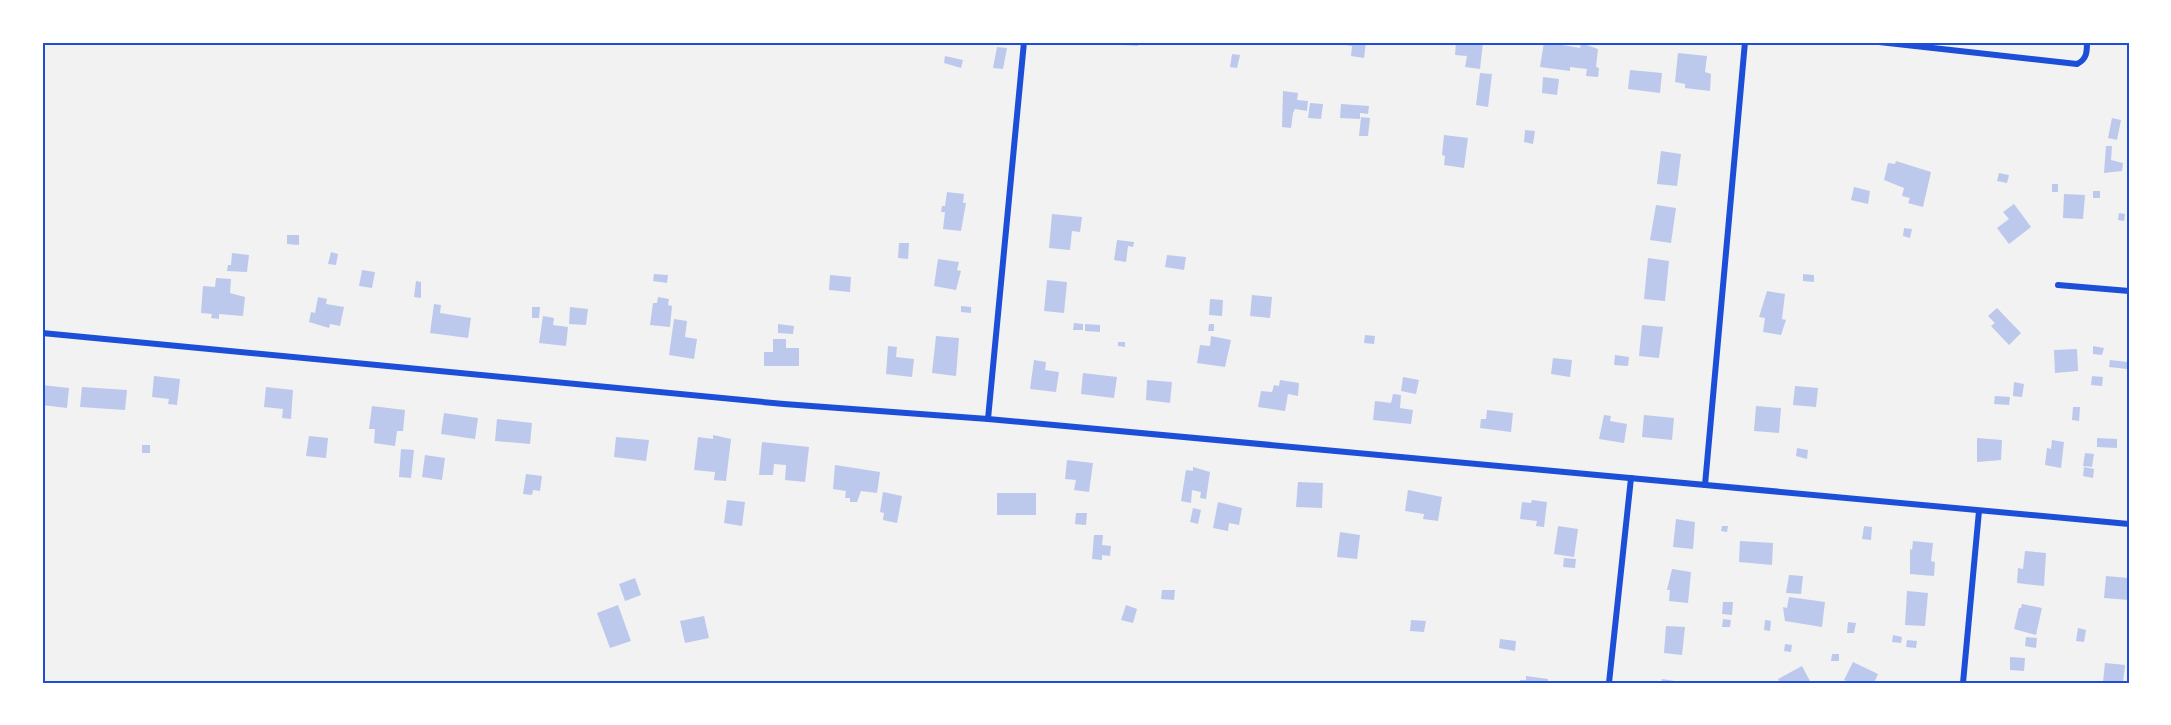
<svg xmlns="http://www.w3.org/2000/svg" width="2171" height="725" viewBox="0 0 2171 725" font-family="Figtree,sans-serif">
<style>
.building{fill:#bdc9ec}
.lines{fill:none;stroke-linecap:round;stroke-linejoin:round}
.minor{stroke:#1d4ed8;stroke-width:6}
.neatline{fill:none;stroke:#1d4ed8;stroke-width:2}
</style>
<rect width="100%" height="100%" fill="#f2f2f2"/>
<g class="building">
<polygon points="1124,42 1138,42 1138,46 1124,45"/>
<polygon points="1339,42 1366,42 1364,58 1351,56 1352,46 1339,44"/>
<polygon points="1456,42 1483,42 1480,69 1465,67 1467,56 1455,55"/>
<polygon points="1544,42 1580,48 1581,43 1598,49 1596,67 1599,68 1598,77 1586,76 1587,69 1570,67 1570,71 1540,67"/>
<polygon points="997,47 1007,48 1003,69 993,68"/>
<polygon points="1678,53 1707,56 1705,72 1711,74 1710,91 1685,88 1685,84 1675,82"/>
<polygon points="1232,54 1240,55 1237,68 1230,67"/>
<polygon points="945,56 963,60 961,68 944,63"/>
<polygon points="1630,70 1662,73 1660,93 1628,89"/>
<polygon points="1480,73 1492,74 1488,107 1476,105"/>
<polygon points="1543,77 1559,79 1557,95 1542,93"/>
<polygon points="1283,91 1298,93 1297,100 1308,101 1307,111 1295,109 1293,113 1291,128 1282,127"/>
<polygon points="1310,103 1323,104 1321,119 1308,118"/>
<polygon points="1341,104 1369,106 1368,114 1360,113 1360,119 1340,118"/>
<polygon points="1361,117 1370,118 1368,136 1359,136"/>
<polygon points="2112,118 2121,120 2117,140 2108,138"/>
<polygon points="1525,130 1535,131 1533,144 1524,142"/>
<polygon points="1444,135 1468,138 1464,168 1444,165 1445,156 1442,155"/>
<polygon points="2106,146 2112,146 2111,160 2123,163 2122,171 2104,173"/>
<polygon points="1661,151 1681,154 1677,186 1657,184"/>
<polygon points="1896,161 1931,172 1923,207 1908,203 1910,198 1902,196 1904,188 1884,180 1888,163 1895,164"/>
<polygon points="1999,173 2009,175 2007,183 1997,181"/>
<rect x="2052" y="184" width="6" height="8"/>
<polygon points="1854,187 1870,191 1868,204 1851,200"/>
<rect x="2093" y="191" width="7" height="7"/>
<polygon points="947,192 964,194 963,203 966,203 961,231 943,229 945,212 941,212 942,206 945,206"/>
<polygon points="2064,194 2085,195 2083,219 2063,218"/>
<polygon points="2014,204 2031,227 2009,244 1997,228 2009,219 2003,212"/>
<polygon points="1656,205 1676,208 1671,243 1650,240"/>
<polygon points="2119,213 2125,214 2124,221 2118,220"/>
<polygon points="1052,214 1082,217 1080,232 1072,231 1070,250 1049,248"/>
<polygon points="1904,228 1912,229 1910,238 1903,236"/>
<polygon points="287,235 299,235 299,245 287,244"/>
<polygon points="1117,240 1134,242 1133,247 1128,246 1126,262 1114,260"/>
<polygon points="899,243 909,243 908,259 898,258"/>
<polygon points="331,252 338,254 336,265 328,264"/>
<polygon points="232,253 249,255 247,272 227,271 228,265 231,265"/>
<polygon points="1167,255 1186,257 1184,270 1165,267"/>
<polygon points="1648,258 1669,261 1665,301 1644,299"/>
<polygon points="938,259 959,262 957,270 961,271 956,290 934,286"/>
<polygon points="362,270 375,272 372,288 359,286"/>
<polygon points="654,274 668,275 667,283 653,281"/>
<polygon points="1803,274 1814,275 1814,282 1803,281"/>
<polygon points="830,275 851,277 850,292 829,290"/>
<polygon points="216,278 231,279 230,293 245,297 243,316 219,314 219,319 211,318 212,314 201,313 203,286 215,287"/>
<polygon points="1047,280 1067,282 1064,313 1044,311"/>
<polygon points="416,281 421,282 421,298 414,297"/>
<polygon points="1767,291 1785,294 1782,319 1786,320 1781,335 1763,332 1765,318 1759,317"/>
<polygon points="1252,295 1272,297 1270,318 1250,316"/>
<polygon points="318,297 327,299 326,304 344,307 340,326 330,324 329,328 309,322 311,312 315,313"/>
<polygon points="658,297 669,299 668,305 672,306 670,327 650,325 653,303 657,303"/>
<polygon points="1210,299 1223,300 1222,316 1209,315"/>
<polygon points="434,304 441,305 440,313 471,318 468,338 430,333"/>
<polygon points="961,306 971,307 971,313 961,312"/>
<polygon points="532,307 540,307 539,318 532,318"/>
<polygon points="570,307 588,309 586,325 569,324"/>
<polygon points="1997,308 2021,333 2009,345 1991,326 1995,323 1988,316"/>
<polygon points="543,316 554,318 553,325 568,327 566,346 539,343"/>
<polygon points="674,319 687,321 685,337 697,339 694,359 669,355"/>
<polygon points="1074,323 1083,324 1083,330 1073,330"/>
<polygon points="778,324 794,326 793,334 778,333"/>
<polygon points="1085,324 1100,325 1100,332 1085,331"/>
<polygon points="1209,324 1214,324 1214,331 1208,331"/>
<polygon points="1642,325 1663,327 1659,358 1639,356"/>
<polygon points="1365,335 1375,336 1374,344 1364,343"/>
<polygon points="936,336 959,338 956,376 932,373"/>
<polygon points="1211,336 1231,340 1225,367 1197,363 1200,345 1210,346"/>
<polygon points="773,339 786,339 786,348 799,348 799,366 764,366 764,352 773,352"/>
<polygon points="1118,342 1125,342 1125,347 1118,346"/>
<polygon points="888,346 897,347 896,357 914,359 912,377 886,374"/>
<polygon points="2093,346 2104,348 2102,355 2093,354"/>
<polygon points="2077,349 2078,371 2055,373 2054,350"/>
<polygon points="1615,355 1629,357 1628,366 1614,365"/>
<polygon points="1553,358 1572,360 1570,377 1551,374"/>
<polygon points="1034,360 1046,362 1045,370 1059,372 1056,392 1030,389"/>
<polygon points="2110,360 2128,362 2127,369 2109,367"/>
<polygon points="1083,373 1117,377 1114,398 1081,394"/>
<polygon points="154,376 180,379 177,405 168,404 169,399 152,397"/>
<polygon points="2092,376 2103,377 2102,386 2091,385"/>
<polygon points="1403,377 1419,380 1416,394 1401,391"/>
<polygon points="1147,380 1172,382 1170,403 1146,400"/>
<polygon points="1280,380 1299,383 1298,396 1288,394 1285,411 1258,407 1261,391 1272,392 1274,385 1279,386"/>
<polygon points="2014,382 2024,384 2022,397 2013,396"/>
<polygon points="42,385 69,388 67,408 42,405"/>
<polygon points="1795,386 1818,388 1816,407 1793,405"/>
<polygon points="82,387 127,390 125,410 80,407"/>
<polygon points="266,387 293,390 291,419 282,418 283,409 264,407"/>
<polygon points="1393,394 1401,395 1400,408 1413,410 1411,424 1373,420 1375,401 1391,403"/>
<polygon points="1995,396 2010,397 2009,405 1994,404"/>
<polygon points="372,406 405,410 403,431 397,431 395,446 374,443 375,429 369,429"/>
<polygon points="1756,406 1781,408 1779,433 1754,431"/>
<polygon points="2073,407 2080,407 2079,421 2072,420"/>
<polygon points="1487,410 1513,413 1511,432 1480,428 1481,419 1486,419"/>
<polygon points="444,413 478,418 475,439 441,434"/>
<polygon points="1604,415 1611,416 1610,421 1627,424 1624,443 1599,439"/>
<polygon points="1644,415 1674,418 1672,440 1642,437"/>
<polygon points="497,419 532,423 530,444 495,441"/>
<polygon points="713,435 731,439 726,481 714,480 715,472 694,470 698,437 713,439"/>
<polygon points="309,436 328,438 326,458 306,456"/>
<polygon points="616,437 649,440 646,461 614,457"/>
<polygon points="1977,438 2002,440 2001,460 1977,462"/>
<polygon points="2097,438 2117,439 2117,448 2097,447"/>
<polygon points="2052,440 2064,442 2061,468 2045,465 2047,448 2051,449"/>
<polygon points="762,442 809,447 805,482 785,480 786,465 774,464 773,475 759,475"/>
<rect x="142" y="445" width="8" height="8"/>
<polygon points="1797,448 1808,450 1807,459 1796,456"/>
<polygon points="401,449 414,450 411,478 399,477"/>
<polygon points="2085,453 2094,454 2092,467 2083,466"/>
<polygon points="425,455 445,458 442,480 422,477"/>
<polygon points="1067,460 1093,463 1089,492 1074,490 1076,480 1065,479"/>
<polygon points="835,465 880,472 877,493 861,491 857,502 850,502 850,498 845,498 846,491 833,489"/>
<polygon points="1193,467 1210,472 1206,499 1200,498 1201,492 1192,490 1191,503 1181,501 1186,470 1193,471"/>
<polygon points="2084,467 2094,469 2093,478 2083,476"/>
<polygon points="526,474 542,476 540,491 533,490 532,495 523,494"/>
<polygon points="1298,482 1323,483 1322,508 1296,507"/>
<polygon points="1408,490 1442,497 1438,521 1423,519 1424,514 1405,511"/>
<polygon points="883,492 902,496 897,523 883,520 884,513 880,512"/>
<rect x="997" y="493" width="39" height="22"/>
<polygon points="727,500 745,502 742,526 724,523"/>
<polygon points="1532,500 1547,502 1544,527 1536,526 1537,521 1520,519 1522,502 1531,503"/>
<polygon points="1218,502 1242,508 1239,525 1229,523 1228,531 1213,528"/>
<polygon points="1193,508 1201,510 1198,524 1190,522"/>
<polygon points="1076,513 1087,513 1086,525 1075,524"/>
<polygon points="1676,519 1695,522 1693,549 1673,547"/>
<polygon points="1558,526 1578,529 1574,557 1554,554"/>
<polygon points="1722,526 1728,526 1727,532 1721,531"/>
<polygon points="1864,526 1872,527 1871,540 1862,539"/>
<polygon points="1340,532 1360,535 1357,559 1337,557"/>
<polygon points="1094,535 1103,535 1102,545 1111,546 1110,556 1102,555 1102,560 1092,559"/>
<polygon points="1740,541 1773,543 1772,565 1739,562"/>
<polygon points="1913,541 1933,543 1931,561 1935,562 1934,576 1910,574 1910,549 1912,550"/>
<polygon points="2025,551 2046,553 2044,586 2017,583 2018,568 2023,569"/>
<polygon points="1564,558 1576,559 1575,568 1563,567"/>
<polygon points="1672,569 1691,572 1688,603 1669,601 1670,590 1667,590"/>
<polygon points="1789,575 1803,576 1801,594 1786,593"/>
<polygon points="2106,576 2129,578 2129,600 2104,598"/>
<polygon points="635,578 641,595 625,601 619,584"/>
<polygon points="1162,590 1175,590 1174,600 1161,599"/>
<polygon points="1907,591 1928,593 1925,626 1905,625"/>
<polygon points="1789,597 1825,602 1822,627 1785,621 1783,607 1787,608"/>
<polygon points="1723,602 1733,602 1732,615 1722,614"/>
<polygon points="2022,604 2042,608 2036,635 2014,629 2019,608 2021,608"/>
<polygon points="618,605 631,641 610,648 597,613"/>
<polygon points="1126,605 1137,609 1133,623 1121,620"/>
<polygon points="704,616 709,638 685,643 680,621"/>
<polygon points="1723,619 1731,620 1730,627 1722,627"/>
<polygon points="1411,620 1426,621 1424,632 1410,631"/>
<polygon points="1765,620 1771,621 1770,631 1764,630"/>
<polygon points="1848,622 1856,623 1854,633 1847,633"/>
<polygon points="1666,626 1685,627 1682,655 1664,653"/>
<polygon points="2078,628 2086,630 2084,642 2076,641"/>
<polygon points="1893,635 1902,637 1901,643 1892,642"/>
<polygon points="2026,637 2037,638 2036,648 2025,646"/>
<polygon points="1500,639 1516,641 1515,651 1499,648"/>
<polygon points="1907,640 1917,641 1916,648 1906,647"/>
<polygon points="1785,644 1792,645 1791,652 1784,651"/>
<polygon points="1832,654 1839,654 1839,661 1831,661"/>
<polygon points="2010,657 2025,658 2024,671 2010,670"/>
<polygon points="1853,662 1878,674 1874,683 1851,683 1844,680"/>
<polygon points="2105,663 2125,665 2123,683 2103,682"/>
<polygon points="1802,666 1811,683 1780,683 1778,679"/>
<polygon points="1526,676 1548,679 1548,683 1520,683 1520,680 1526,680"/>
<polygon points="1662,679 1681,682 1680,683 1661,683"/>
</g>
<g class="lines">
<g class="minor">
<path d="M 1879,42 L 2077,64 C 2087,59 2087,52 2087,42"/>
<polyline points="2058,285 2129,291"/>
<polyline points="42,333 784,404 988,419 2129,524"/>
<polyline points="988,419 1024,42"/>
<polyline points="1705,485 1745,42"/>
<polyline points="1609,683 1631,478"/>
<polyline points="1963,683 1979,511"/>
</g>
</g>
<rect width="2171" height="725" fill="none" stroke="#ffffff" stroke-width="87"/>
<rect x="44" y="44" width="2084" height="638" class="neatline"/>
</svg>
